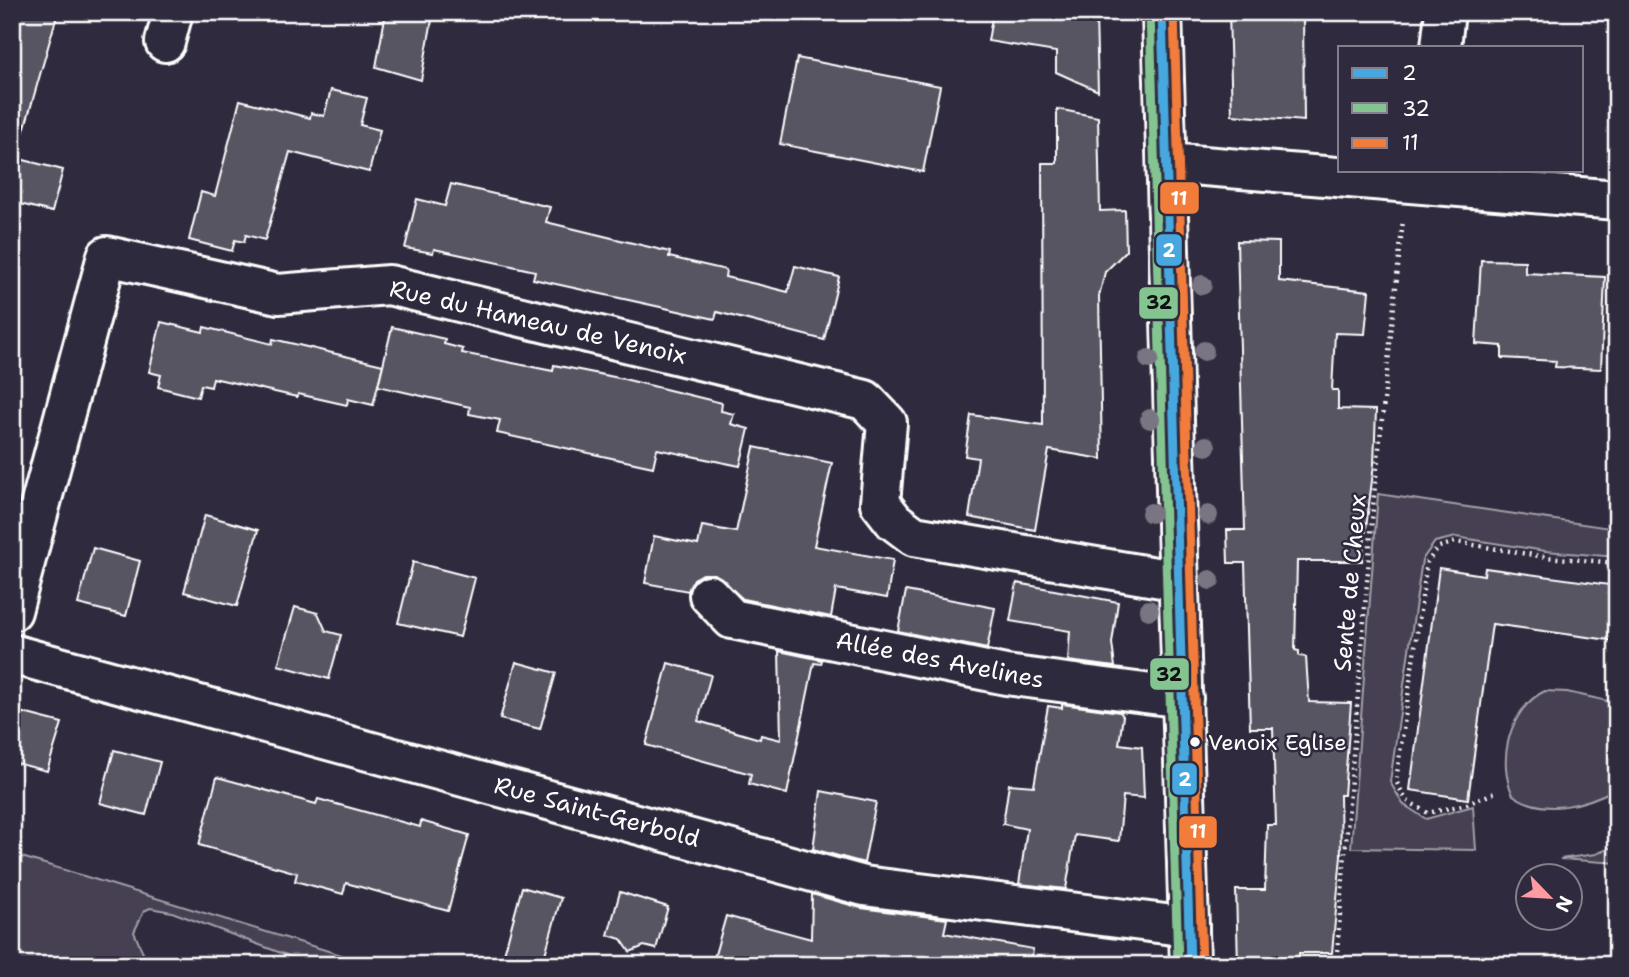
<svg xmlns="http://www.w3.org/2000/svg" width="1629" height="977" viewBox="0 0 1629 977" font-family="'Shantell Sans',sans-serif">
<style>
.green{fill:#464152;stroke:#a2a0a8;stroke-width:2}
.building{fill:#595564;stroke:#fff;stroke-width:2}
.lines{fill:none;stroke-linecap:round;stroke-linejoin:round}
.minor-casing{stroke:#fff;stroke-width:44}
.major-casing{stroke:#fff;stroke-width:44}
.path{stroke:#fff;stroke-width:4.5;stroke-dasharray:2 5;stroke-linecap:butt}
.minor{stroke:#2f2a3d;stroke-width:38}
.major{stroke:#2f2a3d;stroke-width:38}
.bus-1-casing{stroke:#2f2a3d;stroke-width:14}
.bus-2-casing{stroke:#2f2a3d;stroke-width:14}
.bus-3-casing{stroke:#2f2a3d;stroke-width:14}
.bus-1{stroke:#46a8df;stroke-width:9}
.bus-2{stroke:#83c491;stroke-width:9}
.bus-3{stroke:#f27c3a;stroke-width:9}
.tree{fill:#797582}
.bus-dot{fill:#fff;stroke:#2f2a3d;stroke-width:2.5}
.labels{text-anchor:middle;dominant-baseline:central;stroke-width:5;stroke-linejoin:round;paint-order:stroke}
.bus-label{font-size:22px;fill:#fff;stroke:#2f2a3d;text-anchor:start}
.street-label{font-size:24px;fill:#fff;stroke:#2f2a3d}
.line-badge{stroke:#2f2a3d;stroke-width:2.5}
.badge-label{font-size:19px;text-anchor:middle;font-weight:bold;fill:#fff}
.pale-badge-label{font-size:19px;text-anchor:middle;font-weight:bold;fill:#111}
</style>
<rect width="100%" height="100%" fill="#2f2a3d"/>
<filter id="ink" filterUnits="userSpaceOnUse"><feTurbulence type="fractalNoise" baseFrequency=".0143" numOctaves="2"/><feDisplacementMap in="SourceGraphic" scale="14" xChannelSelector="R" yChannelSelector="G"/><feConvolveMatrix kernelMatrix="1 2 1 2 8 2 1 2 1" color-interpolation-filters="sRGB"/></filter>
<g filter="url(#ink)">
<g class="green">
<polygon points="1378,494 1617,529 1617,557 1545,551 1456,537 1435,542 1422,560 1390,782 1403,804 1426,819 1473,806 1476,850 1351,848"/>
<path d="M 1545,691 L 1567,692 L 1617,703 L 1617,788 C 1586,805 1544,817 1513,795 C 1496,761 1510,707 1545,691 Z"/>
<polygon points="1617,845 1617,863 1560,859 1596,854"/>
<polygon points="12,854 374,965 313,965 172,912 150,908 144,911 134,932 148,965 12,965"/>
</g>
<g class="building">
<polygon points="12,12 58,12 21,141 12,140"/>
<polygon points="386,12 432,20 421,80 376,67"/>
<polygon points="993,12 1096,15 1098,91 1056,72 1056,52 988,41"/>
<polygon points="1229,12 1303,12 1304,121 1232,115"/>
<polygon points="797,58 940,86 923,172 780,144"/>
<polygon points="331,90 367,98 360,125 380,130 369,172 290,152 265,240 246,235 244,242 235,240 232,251 189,240 201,192 215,196 240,100 310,118 311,113 324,116"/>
<polygon points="1057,109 1098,117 1100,211 1125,210 1126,251 1105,272 1099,296 1102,459 1049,450 1035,530 969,517 978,458 965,456 971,415 1043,425 1042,163 1057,163"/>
<polygon points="12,157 63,170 52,212 12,202"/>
<polygon points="451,184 550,207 546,222 670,252 669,257 726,270 725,277 760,285 788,292 795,266 839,277 824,340 717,312 715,319 574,288 533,279 535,271 434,249 433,253 405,248 417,199 445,206"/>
<polygon points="1237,241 1279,242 1279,281 1369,291 1365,334 1335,333 1332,390 1338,390 1338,409 1376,410 1374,464 1362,561 1297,561 1295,650 1299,651 1299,656 1306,657 1309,702 1351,703 1344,795 1340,795 1341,856 1332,953 1299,953 1299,962 1238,964 1236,890 1265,890 1267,825 1276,825 1273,728 1250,728 1245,563 1228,563 1227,530 1245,530"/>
<polygon points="1481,260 1525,261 1525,273 1605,277 1601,369 1555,367 1556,361 1502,358 1502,346 1476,344"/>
<polygon points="161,322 203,332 204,327 272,344 273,339 383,365 373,405 348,399 347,405 298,394 297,397 213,378 211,387 201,385 198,397 158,387 161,375 149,372"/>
<polygon points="392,327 445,339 444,344 463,349 462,353 553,371 554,365 624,379 722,403 721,411 734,414 731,424 749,429 740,466 657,449 653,467 497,433 500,420 469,414 470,407 378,386"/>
<polygon points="754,447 832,463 814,546 893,560 887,598 836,589 831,617 743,599 714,574 703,574 694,579 688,591 645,583 654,536 698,545 702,526 736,532"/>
<polygon points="205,515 258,530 237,606 184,592"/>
<polygon points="93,548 140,561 126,616 78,604"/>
<polygon points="413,562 475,578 460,637 398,623"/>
<polygon points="1439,568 1484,575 1485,568 1617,586 1617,641 1492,624 1468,799 1410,790"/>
<polygon points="1017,583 1118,602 1112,643 1115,667 1068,661 1070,631 1010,621"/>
<polygon points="906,591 995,608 987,649 898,631"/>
<polygon points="295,607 318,613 326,631 341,635 329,679 278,665"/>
<polygon points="779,651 822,660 821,664 814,663 787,794 749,784 751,774 646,745 668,663 711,675 698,721 760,739 761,735 781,740"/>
<polygon points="516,662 556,673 540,729 500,719"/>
<polygon points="1062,704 1120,712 1123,716 1119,744 1142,747 1144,798 1123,796 1119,841 1075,835 1066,889 1019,884 1027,829 1003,824 1009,784 1034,786 1048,706 1062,708"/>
<polygon points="12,710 62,723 47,771 12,762"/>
<polygon points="114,750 160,762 146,815 100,803"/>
<polygon points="217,777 316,804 318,799 420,827 421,821 469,835 448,911 346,883 343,894 295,881 297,873 199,845"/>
<polygon points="821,791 876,802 864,863 813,849"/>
<polygon points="522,887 561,898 542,965 501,965"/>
<polygon points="620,892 668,907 656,949 644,946 630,952 621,939 608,935"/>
<polygon points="812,894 861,908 947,919 944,933 1033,949 1031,965 712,965 726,916 811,939"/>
</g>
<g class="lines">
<defs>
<g id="minor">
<polyline points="165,42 173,12"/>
<polyline points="1441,47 1445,12"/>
<polyline points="1167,163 1617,200"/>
<polyline points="709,595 732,619 1006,675 1183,698"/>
<polyline points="12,611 107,256 278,294 389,285 865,400 887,423 880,503 894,521 914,536 1179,581"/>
<polyline points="12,654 864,886 1189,927"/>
</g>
<polyline id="major" points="1162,12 1190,965"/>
</defs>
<use href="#minor" class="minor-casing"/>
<use href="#major" class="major-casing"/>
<g class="path">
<polyline points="1494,793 1467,804 1428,813 1406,800 1396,781 1427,562 1439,547 1456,542 1545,557 1617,563"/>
<polyline points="1336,965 1374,496 1403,220"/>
</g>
<use href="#minor" class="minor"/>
<use href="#major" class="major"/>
<defs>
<polyline id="bus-1" points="1162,12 1190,965"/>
<polyline id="bus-2" points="1150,12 1178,965"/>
<polyline id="bus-3" points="1174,12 1202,965"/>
</defs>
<use href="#bus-1" class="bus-1-casing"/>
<use href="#bus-2" class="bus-2-casing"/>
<use href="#bus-3" class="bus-3-casing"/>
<use href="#bus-1" class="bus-1"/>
<use href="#bus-2" class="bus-2"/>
<use href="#bus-3" class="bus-3"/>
</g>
<g class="tree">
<circle cx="1202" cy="285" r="10"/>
<circle cx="1148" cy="298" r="10"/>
<circle cx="1204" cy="351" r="10"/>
<circle cx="1149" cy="359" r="10"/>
<circle cx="1150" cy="419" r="10"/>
<circle cx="1206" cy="446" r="10"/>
<circle cx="1151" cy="513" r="10"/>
<circle cx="1208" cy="515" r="10"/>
<circle cx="1210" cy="580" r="10"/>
<circle cx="1149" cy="610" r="10"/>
</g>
</g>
<circle class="bus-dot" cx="1195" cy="742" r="6"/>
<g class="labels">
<g class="bus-label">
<text x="1208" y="742">Venoix Eglise</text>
</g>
<g class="street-label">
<text transform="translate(538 322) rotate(13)">Rue du Hameau de Venoix</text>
<text transform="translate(1350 583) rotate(-85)">Sente de Cheux</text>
<text transform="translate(940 660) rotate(11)">Allée des Avelines</text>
<text transform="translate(597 812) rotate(15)">Rue Saint-Gerbold</text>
</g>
</g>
<g class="line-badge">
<rect x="1159" y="181" width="41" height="34" rx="7" fill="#f27c3a"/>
<rect x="1155" y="233" width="28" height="34" rx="7" fill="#46a8df"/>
<rect x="1138" y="286" width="41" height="34" rx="7" fill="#83c491"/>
<rect x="1149" y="657" width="41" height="34" rx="7" fill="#83c491"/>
<rect x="1171" y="762" width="27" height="34" rx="7" fill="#46a8df"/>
<rect x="1178" y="815" width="40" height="34" rx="7" fill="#f27c3a"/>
</g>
<g class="badge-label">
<text x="1179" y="205">11</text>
<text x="1169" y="257">2</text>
<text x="1185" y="786">2</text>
<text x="1198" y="838">11</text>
</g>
<g class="pale-badge-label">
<text x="1159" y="309">32</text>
<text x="1169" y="681">32</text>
</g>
<rect width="1629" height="977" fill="none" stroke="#2f2a3d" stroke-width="42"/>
<rect x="21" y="21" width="1587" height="935" fill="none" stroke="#fff" stroke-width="2.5" filter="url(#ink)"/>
<rect x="1338" y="46" width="245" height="126" fill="#2f2a3d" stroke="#827f8b" stroke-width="2"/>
<rect x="1352" y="68" width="35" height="10" fill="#46a8df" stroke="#827f8b" stroke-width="2"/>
<text x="1402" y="80" font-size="21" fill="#ffffff">2</text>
<rect x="1352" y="103" width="35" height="10" fill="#83c491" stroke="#827f8b" stroke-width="2"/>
<text x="1402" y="116" font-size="21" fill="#ffffff">32</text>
<rect x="1352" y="138" width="35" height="10" fill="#f27c3a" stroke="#827f8b" stroke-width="2"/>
<text x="1402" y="150" font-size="21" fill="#ffffff">11</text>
<g transform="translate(1549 897) rotate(115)"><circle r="33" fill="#2f2a3d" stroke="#827f8b" stroke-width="2"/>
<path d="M0-5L12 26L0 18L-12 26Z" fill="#ff9aa2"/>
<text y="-10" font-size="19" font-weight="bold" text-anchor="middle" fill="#ffffff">N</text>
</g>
</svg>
